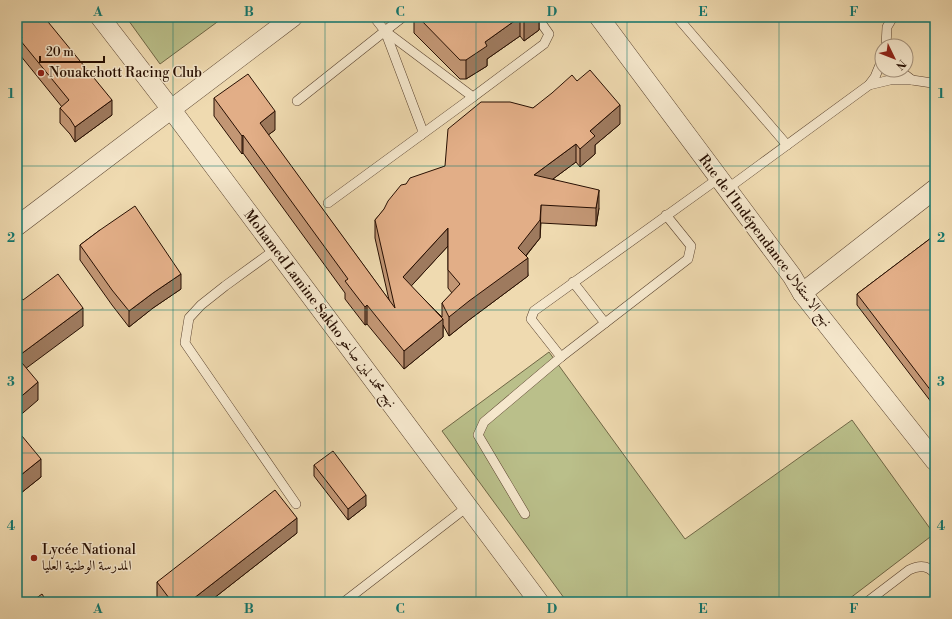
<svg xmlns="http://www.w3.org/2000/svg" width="952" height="619" viewBox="0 0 952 619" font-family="'Libre Bodoni',Amiri,serif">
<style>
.green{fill:#babf8a;stroke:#706746}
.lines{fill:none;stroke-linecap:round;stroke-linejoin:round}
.lane-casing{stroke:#59422e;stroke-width:10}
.street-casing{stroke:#59422e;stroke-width:20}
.lane{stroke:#f5e7cc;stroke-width:9}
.street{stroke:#f5e7cc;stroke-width:19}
.wall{fill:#c29674;stroke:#270f02;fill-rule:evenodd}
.shaded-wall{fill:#9e7a5e;stroke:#270f02}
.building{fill:#e2ae87;stroke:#270f02}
.grid{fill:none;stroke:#0f766e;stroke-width:1;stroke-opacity:0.55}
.poi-dot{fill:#8f2418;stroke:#f5e7cc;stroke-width:1.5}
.labels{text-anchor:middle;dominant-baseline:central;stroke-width:3;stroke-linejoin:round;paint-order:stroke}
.poi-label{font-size:14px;fill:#270f02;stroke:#f5e7cc;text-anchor:start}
.street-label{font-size:14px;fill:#270f02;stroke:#f5e7cc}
.neatline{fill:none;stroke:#0f766e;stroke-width:1.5}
.grid-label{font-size:13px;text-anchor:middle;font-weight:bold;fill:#0f766e}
</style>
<rect width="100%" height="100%" fill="#efdab0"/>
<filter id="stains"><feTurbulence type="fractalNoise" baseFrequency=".005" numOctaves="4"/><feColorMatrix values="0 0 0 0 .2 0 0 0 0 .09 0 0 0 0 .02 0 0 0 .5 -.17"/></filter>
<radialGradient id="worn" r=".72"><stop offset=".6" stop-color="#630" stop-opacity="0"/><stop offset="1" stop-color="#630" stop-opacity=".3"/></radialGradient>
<g class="green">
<polygon points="126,17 224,17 160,64"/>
<polygon points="549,352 685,539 852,420 934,534 845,602 567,602 442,431"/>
</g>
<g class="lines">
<defs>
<g id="lane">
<polyline points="677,17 787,145"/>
<polyline points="385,31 473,97 544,44 549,34 537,17"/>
<polyline points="886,46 887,27 893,17"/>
<polyline points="899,70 912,80 932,83 935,82"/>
<polyline points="869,85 875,77 882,60"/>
<polyline points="297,101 385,31 403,17"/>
<polyline points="421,135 473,97"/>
<polyline points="727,189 761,164 869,85 890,80 912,80"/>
<polyline points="328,203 421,135 422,133 422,129 385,31 374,17"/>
<polyline points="276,249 225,286 201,305 189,318 185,343 296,504"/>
<polyline points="573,282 605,323"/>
<polyline points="561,357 531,319 534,311 719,178"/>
<polyline points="525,514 478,435 484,422 561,357 688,259 691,246 666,215"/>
<polyline points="344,602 467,507"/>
<path d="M 867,602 L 909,570 C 919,565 928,565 935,574"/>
</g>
<g id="street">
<polyline points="100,17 171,109 539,602"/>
<polyline points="599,17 792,276 802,293 935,461"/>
<polyline points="17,226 293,17"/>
<polyline points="802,293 935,189"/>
</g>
</defs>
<use href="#lane" class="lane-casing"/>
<use href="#street" class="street-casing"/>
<use href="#lane" class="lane"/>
<use href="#street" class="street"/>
</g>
<g class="wall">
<polygon points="17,17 112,115 75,142 70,134 60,123 60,108 62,107 20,55 20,50 17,46"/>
<polygon points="414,17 539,17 539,30 524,41 520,36 487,59 487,66 466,79 460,79 414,33"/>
<path d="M 577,81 L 620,124 L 595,145 L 595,154 L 580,167 L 576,162 L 553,179 L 599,208 L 596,226 L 541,223 L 540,238 L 526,256 L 528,276 L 469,320 L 449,336 L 443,325 L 443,337 L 404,369 L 367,324 L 365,325 L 345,299 L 345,293 L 243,153 L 242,154 L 214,116 L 214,98 L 275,130 L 268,135 L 389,300 L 375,238 L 375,220 L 406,184 L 445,166 L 533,108 ZM 448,246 L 448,288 L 452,293 L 442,303 L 442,317 L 411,286 Z"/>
<polygon points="100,230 181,289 153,308 129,327 112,305 80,260 80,245"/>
<polygon points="935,235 935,407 857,305 857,294"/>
<polygon points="17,430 41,477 21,493 17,487"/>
<polygon points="314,465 366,506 348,520 314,476"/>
<polygon points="297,533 209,602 160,602 157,598 157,582"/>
</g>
<g class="shaded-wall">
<polygon points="520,17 520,36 487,59 487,66 466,79 466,60 485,42"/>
<polygon points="531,17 539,17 539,30 524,41 524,22"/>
<polygon points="905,17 910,17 905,21"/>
<polygon points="112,100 112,115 75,142 75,127"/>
<polygon points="620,105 620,124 595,145 595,154 580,167 580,149 590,131"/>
<polygon points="275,111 275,130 260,141 260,123"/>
<polygon points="243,135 243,153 242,154 242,136"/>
<polygon points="576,144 576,162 534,193 534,175"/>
<polygon points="599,190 599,208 596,226 596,208"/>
<polygon points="541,205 540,238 519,264 528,258 528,276 469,320 449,336 449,317 518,248"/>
<polygon points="448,228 448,246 403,295 403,277"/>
<polygon points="181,274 181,289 153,308 129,327 129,311 153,293"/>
<polygon points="367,305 367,324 365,325 365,307"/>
<polygon points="83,308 83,326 17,375 17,357"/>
<polygon points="443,319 443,337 404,369 404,351"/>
<polygon points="38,382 38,400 17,418 17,400"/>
<polygon points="41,459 41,477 21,493 21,475"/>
<polygon points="366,495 366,506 348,520 348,509"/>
<polygon points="297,518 297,533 209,602 189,602"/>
</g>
<g class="building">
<polygon points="17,17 44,17 112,100 75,127 70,119 60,108 69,100 20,40 22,38 17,31"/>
<polygon points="418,17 520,17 485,42 487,46 466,60 460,60"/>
<polygon points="521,17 531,17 524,22"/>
<polygon points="590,70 620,105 590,131 595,136 580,149 576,144 534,175 599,190 596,208 541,205 540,220 518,248 528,258 469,301 449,317 442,303 460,284 448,270 448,228 403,277 443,319 404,351 367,305 365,307 345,281 348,279 243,135 242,136 214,98 248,74 275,111 260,123 395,308 375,220 384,209 388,201 401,185 406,184 410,178 445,166 448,129 481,102 510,102 533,108 552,93 572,75 577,81"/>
<polygon points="135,206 181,274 153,293 129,311 112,290 80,245 100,230"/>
<polygon points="935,235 935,396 857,294"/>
<polygon points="58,274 83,308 17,357 38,382 17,400 17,293 23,300"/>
<polygon points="17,430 41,459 21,475 17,469"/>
<polygon points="333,451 366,495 348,509 314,465"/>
<polygon points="275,490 297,518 189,602 172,602 157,582"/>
<polygon points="42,594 47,602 31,602"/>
</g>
<path class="grid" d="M 173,17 L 173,602M 325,17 L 325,602M 476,17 L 476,602M 627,17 L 627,602M 779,17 L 779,602M 17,166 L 935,166M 17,310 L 935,310M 17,453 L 935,453"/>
<g class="poi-dot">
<circle cx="41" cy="73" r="4"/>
<circle cx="34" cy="558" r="4"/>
</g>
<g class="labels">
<g class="poi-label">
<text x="49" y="73">Nouakchott Racing Club</text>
<text x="42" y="550">Lycée National<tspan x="42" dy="16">المدرسة الوطنية العليا</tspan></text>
</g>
<g class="street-label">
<text transform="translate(765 241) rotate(53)">Rue de l'Indépendance نهج الاستقلال</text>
<text transform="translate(320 309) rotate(53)">Mohamed Lamine Sakho نهج محمد لمين صاخو</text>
</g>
</g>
<rect width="952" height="619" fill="none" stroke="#efdab0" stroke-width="44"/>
<g transform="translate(894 58) rotate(133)"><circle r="19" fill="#f5e7cc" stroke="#a3917b"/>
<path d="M0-3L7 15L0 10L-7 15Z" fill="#8f2418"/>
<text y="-6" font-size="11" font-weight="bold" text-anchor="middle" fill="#270f02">N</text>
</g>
<path d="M40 56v6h64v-6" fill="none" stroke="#270f02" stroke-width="2"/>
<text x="46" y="56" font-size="12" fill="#270f02" stroke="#f5e7cc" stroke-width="3" paint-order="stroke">20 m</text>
<rect x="22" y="22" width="908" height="575" class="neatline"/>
<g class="grid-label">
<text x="98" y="16">A</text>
<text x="249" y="16">B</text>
<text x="400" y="16">C</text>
<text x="552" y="16">D</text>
<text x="703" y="16">E</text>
<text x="854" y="16">F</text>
<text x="11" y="98">1</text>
<text x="941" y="98">1</text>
<text x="11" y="242">2</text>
<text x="941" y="242">2</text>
<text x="11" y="386">3</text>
<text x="941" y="386">3</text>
<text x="11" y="530">4</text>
<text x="941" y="530">4</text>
<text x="98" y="613">A</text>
<text x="249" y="613">B</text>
<text x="400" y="613">C</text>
<text x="552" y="613">D</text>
<text x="703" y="613">E</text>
<text x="854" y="613">F</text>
</g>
<rect width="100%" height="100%" filter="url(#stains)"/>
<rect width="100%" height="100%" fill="url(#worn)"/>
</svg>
